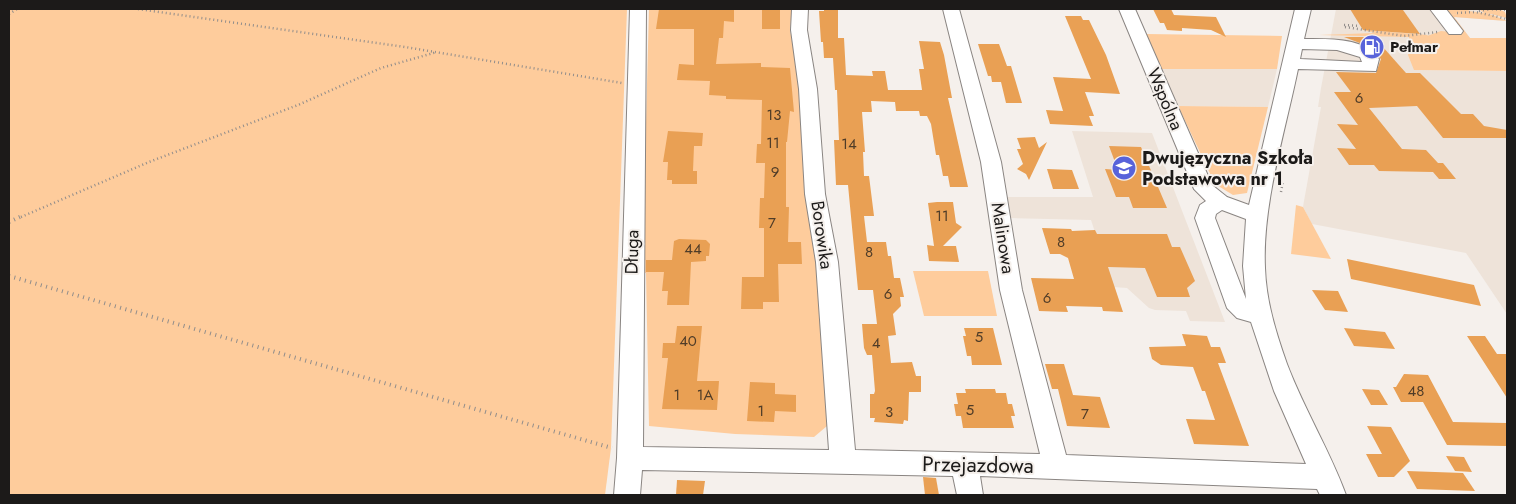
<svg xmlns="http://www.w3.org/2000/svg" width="1516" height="504" viewBox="0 0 1516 504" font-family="Jost,sans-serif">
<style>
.built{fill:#eee3d9}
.green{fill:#fecc9c}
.building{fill:#e9a054}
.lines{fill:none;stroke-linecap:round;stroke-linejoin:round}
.minor-casing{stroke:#8a8582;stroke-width:2}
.path-far1{stroke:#918d8b;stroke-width:2.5;stroke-dasharray:1 3;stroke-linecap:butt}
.path{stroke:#918d8b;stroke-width:4;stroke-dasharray:1 4.5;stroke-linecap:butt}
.minor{fill:#fff;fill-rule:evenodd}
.labels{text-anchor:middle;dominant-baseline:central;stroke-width:4;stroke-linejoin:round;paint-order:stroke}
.far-poi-label{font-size:15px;font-weight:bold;fill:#1c1a19;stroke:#f5f0ec;text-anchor:start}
.number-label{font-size:15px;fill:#4f3c28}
.street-label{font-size:18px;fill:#1c1a19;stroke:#f5f0ec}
.poi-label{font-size:18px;font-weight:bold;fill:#1c1a19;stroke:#f5f0ec;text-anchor:start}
.near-street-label{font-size:21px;fill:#1c1a19;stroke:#f5f0ec}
</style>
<rect width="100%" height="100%" fill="#f5f0ec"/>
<g class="built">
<polygon points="1336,9 1500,9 1506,21 1454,17 1470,38 1414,70 1507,71 1507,314 1466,253 1312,224 1303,207 1304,201 1321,107 1318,107 1321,88"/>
<polygon points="1162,69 1277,69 1268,107 1178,106"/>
<polygon points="1072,131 1152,133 1225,322 1190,321 1186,311 1155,310 1149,308 1127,288 1113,287 1091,220 1011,218 1007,197 1093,197"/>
</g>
<g class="green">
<polygon points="9,9 627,9 611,448 605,495 9,495"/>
<polygon points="649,9 792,9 790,30 802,100 806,193 823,316 827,426 814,437 735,434 649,426 646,273 642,272"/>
<polygon points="1443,9 1470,10 1468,11 1484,13 1480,10 1501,10 1505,12 1507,18 1487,13 1507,21 1454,17 1470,38 1507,38 1507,71 1414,70 1408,55 1409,37 1319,35 1375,33 1363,30 1428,35 1427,36 1441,31 1460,33 1449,16 1467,11 1448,16"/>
<polygon points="1146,34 1282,36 1277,69 1162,69"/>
<polygon points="1178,106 1268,107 1247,193 1233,195 1215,184"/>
<polygon points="1296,205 1303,207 1331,259 1291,254"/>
<polygon points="913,271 988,271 997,316 924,316"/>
</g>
<g class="building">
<polygon points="659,9 734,9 734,22 724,21 723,38 719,38 716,64 761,63 761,67 790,68 794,112 790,111 787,142 786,142 786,207 789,207 788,242 801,242 802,264 778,264 779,302 763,302 763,309 741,309 742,277 764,277 764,228 759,228 760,198 764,198 765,163 756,163 757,144 761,144 762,100 726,99 726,96 709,95 710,81 677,80 679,64 694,65 694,29 656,29"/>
<rect x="762" y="9" width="18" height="20"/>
<polygon points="824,9 838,9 838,38 844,38 846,75 873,76 872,71 885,71 888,90 922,90 919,69 924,69 919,41 940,42 944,55 952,98 948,98 968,187 950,187 948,176 943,176 939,155 936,155 931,124 927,116 920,116 919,111 896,111 895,102 871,101 872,112 862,112 865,152 863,152 864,176 869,176 874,216 864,216 867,242 886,242 888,256 891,256 894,278 900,278 904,297 900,297 901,306 893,314 896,335 888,336 891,363 912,362 916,376 921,376 921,392 909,392 908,421 904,420 903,424 874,422 875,418 870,418 870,394 874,394 875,391 872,355 867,355 864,348 862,324 877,324 873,290 858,290 848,185 836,185 834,140 839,140 837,90 835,90 833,58 824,58 823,42 821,42 819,11 824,11"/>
<polygon points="1153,9 1171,9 1174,15 1216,17 1226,37 1211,30 1182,28 1182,31 1167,30 1164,23 1160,23"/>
<polygon points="1350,9 1403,10 1420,34 1363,30"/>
<polygon points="1065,16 1081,16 1083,20 1089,20 1106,55 1120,94 1085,92 1094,116 1089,116 1093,126 1050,124 1046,110 1063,111 1053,77 1091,79"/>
<polygon points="1344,37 1374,37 1406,73 1420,73 1461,114 1473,114 1484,126 1507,130 1507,138 1443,138 1417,106 1369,108 1402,149 1426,150 1438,163 1443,163 1456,179 1439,179 1433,172 1379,171 1374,165 1349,165 1337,148 1356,149 1337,124 1358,125 1334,92 1351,92 1336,72 1376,73 1381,59 1365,45"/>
<polygon points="978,44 999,44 1007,66 1011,66 1022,103 1006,103 1001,82 992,82 991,76 988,76"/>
<polygon points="668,131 703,133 702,146 694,146 693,171 697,171 697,184 672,184 672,180 667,180 668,162 663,162"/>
<polygon points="1035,137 1039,148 1047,142 1029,180 1026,174 1017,169 1023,164 1017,149 1021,149 1017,138"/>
<polygon points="1109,146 1141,147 1167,208 1133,208 1129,197 1116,197 1105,169 1118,170"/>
<polygon points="1047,169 1072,170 1079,189 1053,189"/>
<polygon points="937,202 953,202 956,223 962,227 943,246 956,246 959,262 929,261 927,245 934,246 928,203"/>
<polygon points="1042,228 1071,229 1072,231 1095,230 1097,234 1167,234 1172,247 1180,247 1195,281 1187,288 1190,297 1157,297 1145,268 1108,267 1123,312 1103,311 1102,307 1066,306 1068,312 1039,311 1031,278 1074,279 1068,258 1060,254 1050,254"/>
<polygon points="679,239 706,240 710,244 709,256 706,256 706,261 691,262 689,305 667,305 668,291 662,291 664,272 646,272 646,260 672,260 674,241"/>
<polygon points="1347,259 1474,285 1481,306 1351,279"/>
<polygon points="1312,290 1338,291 1348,312 1325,310"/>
<polygon points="677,326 702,326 697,381 719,381 717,410 662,409 668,358 662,358 663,343 675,343"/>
<polygon points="964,328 993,328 1002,365 972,365 971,356 967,356 963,336 966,336"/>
<polygon points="1344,328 1385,332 1395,349 1354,346"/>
<polygon points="1182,334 1207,336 1211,347 1220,347 1226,363 1218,363 1249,446 1194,444 1186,419 1215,420 1205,391 1202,391 1193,367 1161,365 1152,359 1149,347 1186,346"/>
<polygon points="1467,336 1485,336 1497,354 1507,354 1507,398"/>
<polygon points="1045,364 1064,364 1073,395 1100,397 1110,428 1067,426 1058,389 1052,389"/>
<polygon points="1404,374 1428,375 1453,422 1507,423 1507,446 1447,445 1423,402 1401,402 1393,387 1396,387"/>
<polygon points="750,382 775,383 775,394 796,395 796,412 775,411 774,422 747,421"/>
<polygon points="965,389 995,389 996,393 1006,393 1008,404 1012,404 1015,416 1011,416 1014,428 963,428 961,416 956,416 954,404 958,404 956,393 966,393"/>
<polygon points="1362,389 1379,390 1388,405 1371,405"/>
<polygon points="1367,426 1391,427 1410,461 1394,477 1378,477 1366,454 1382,454"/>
<polygon points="1446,456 1464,457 1472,472 1455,471"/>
<polygon points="1407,471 1463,473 1475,491 1417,489"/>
<polygon points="923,477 936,478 939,495 925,495"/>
<polygon points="677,480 705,481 703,495 676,495"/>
</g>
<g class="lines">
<defs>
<g id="minor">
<path d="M 630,9 L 646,9 L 643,447 L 829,450 L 816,262 L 805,194 L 799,89 L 791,30 L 792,9 L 808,9 L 807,30 L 817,89 L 825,194 L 838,262 L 855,450 L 1040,454 L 1000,290 L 981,162 L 943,9 L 959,9 L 1001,162 L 1022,290 L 1066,455 L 1306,464 L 1274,391 L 1251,322 L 1237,318 L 1227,308 L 1195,218 L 1200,205 L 1206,201 L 1194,189 L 1119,9 L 1135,9 L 1212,185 L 1227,197 L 1249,205 L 1295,9 L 1311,9 L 1304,39 C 1329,39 1364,37 1379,59 L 1376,71 L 1298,69 C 1285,132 1262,205 1265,268 C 1266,301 1276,333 1287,364 C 1304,409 1330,451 1346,495 L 1320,495 L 1317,489 L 980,476 L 983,495 L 957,495 L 953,476 L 642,470 L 640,495 L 614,495 L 617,458 ZM 1302,49 L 1337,50 L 1360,57 L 1362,62 L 1300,59 ZM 1222,210 L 1246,219 L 1243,266 L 1246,299 L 1215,218 L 1216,214 Z"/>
<polygon points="1430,9 1446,9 1463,31 1461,34 1449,34"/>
</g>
</defs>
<use href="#minor" class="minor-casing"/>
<g class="path-far1">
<polyline points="138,9 405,47 622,83"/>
<polyline points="1488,9 1507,10"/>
<polyline points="1479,11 1490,9"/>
<polyline points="1457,13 1476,12 1507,19"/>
<polyline points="9,14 17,9"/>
<polyline points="1344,25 1360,26"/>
<polyline points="1345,27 1404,36 1438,32"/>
<polyline points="1281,192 1283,181"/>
<polyline points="21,217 149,162 298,105 381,68 437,52"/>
</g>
<g class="path">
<polyline points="9,222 24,215"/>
<polyline points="9,276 612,448"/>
</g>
<use href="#minor" class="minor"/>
</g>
<defs>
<symbol id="fuel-disc" viewBox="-11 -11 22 22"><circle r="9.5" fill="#5863da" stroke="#f5f0ec"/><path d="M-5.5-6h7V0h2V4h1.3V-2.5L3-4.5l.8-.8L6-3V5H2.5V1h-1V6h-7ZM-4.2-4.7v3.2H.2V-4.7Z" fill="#fff"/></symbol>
<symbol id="school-disc" viewBox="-11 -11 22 22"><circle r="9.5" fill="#5863da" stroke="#f5f0ec"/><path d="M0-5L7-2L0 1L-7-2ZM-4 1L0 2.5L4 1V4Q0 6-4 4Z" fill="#fff"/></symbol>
</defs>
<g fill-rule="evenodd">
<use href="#fuel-disc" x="1358" y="33" width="28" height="28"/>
<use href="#school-disc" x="1110" y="154" width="28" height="28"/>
</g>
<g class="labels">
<g class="far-poi-label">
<text x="1390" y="47">Pełmar</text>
</g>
<g class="number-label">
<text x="1359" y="98">6</text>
<text x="774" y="115">13</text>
<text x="773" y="143">11</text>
<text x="849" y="144">14</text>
<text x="775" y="172">9</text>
<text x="942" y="216">11</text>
<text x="772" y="223">7</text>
<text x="1061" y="242">8</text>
<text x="693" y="249">44</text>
<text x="869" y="252">8</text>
<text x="888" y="294">6</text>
<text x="1047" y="298">6</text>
<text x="979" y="337">5</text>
<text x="688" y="341">40</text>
<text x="876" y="343">4</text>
<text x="1416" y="391">48</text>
<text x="677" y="395">1</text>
<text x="705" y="395">1A</text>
<text x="970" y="410">5</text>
<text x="761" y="411">1</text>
<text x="889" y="412">3</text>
<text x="1085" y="414">7</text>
</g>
<g class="street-label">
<text transform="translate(1165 99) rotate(67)">Wspólna</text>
<text transform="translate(822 235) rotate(82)">Borowika</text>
<text transform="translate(1003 238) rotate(81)">Malinowa</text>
<text transform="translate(632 252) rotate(-89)">Długa</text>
</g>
<g class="poi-label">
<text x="1142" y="158">Dwujęzyczna Szkoła<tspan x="1142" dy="21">Podstawowa nr 1</tspan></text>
</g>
<g class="near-street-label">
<text transform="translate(978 465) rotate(1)">Przejazdowa</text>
</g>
</g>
<rect width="1516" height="504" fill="none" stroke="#1c1a19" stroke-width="20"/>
</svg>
